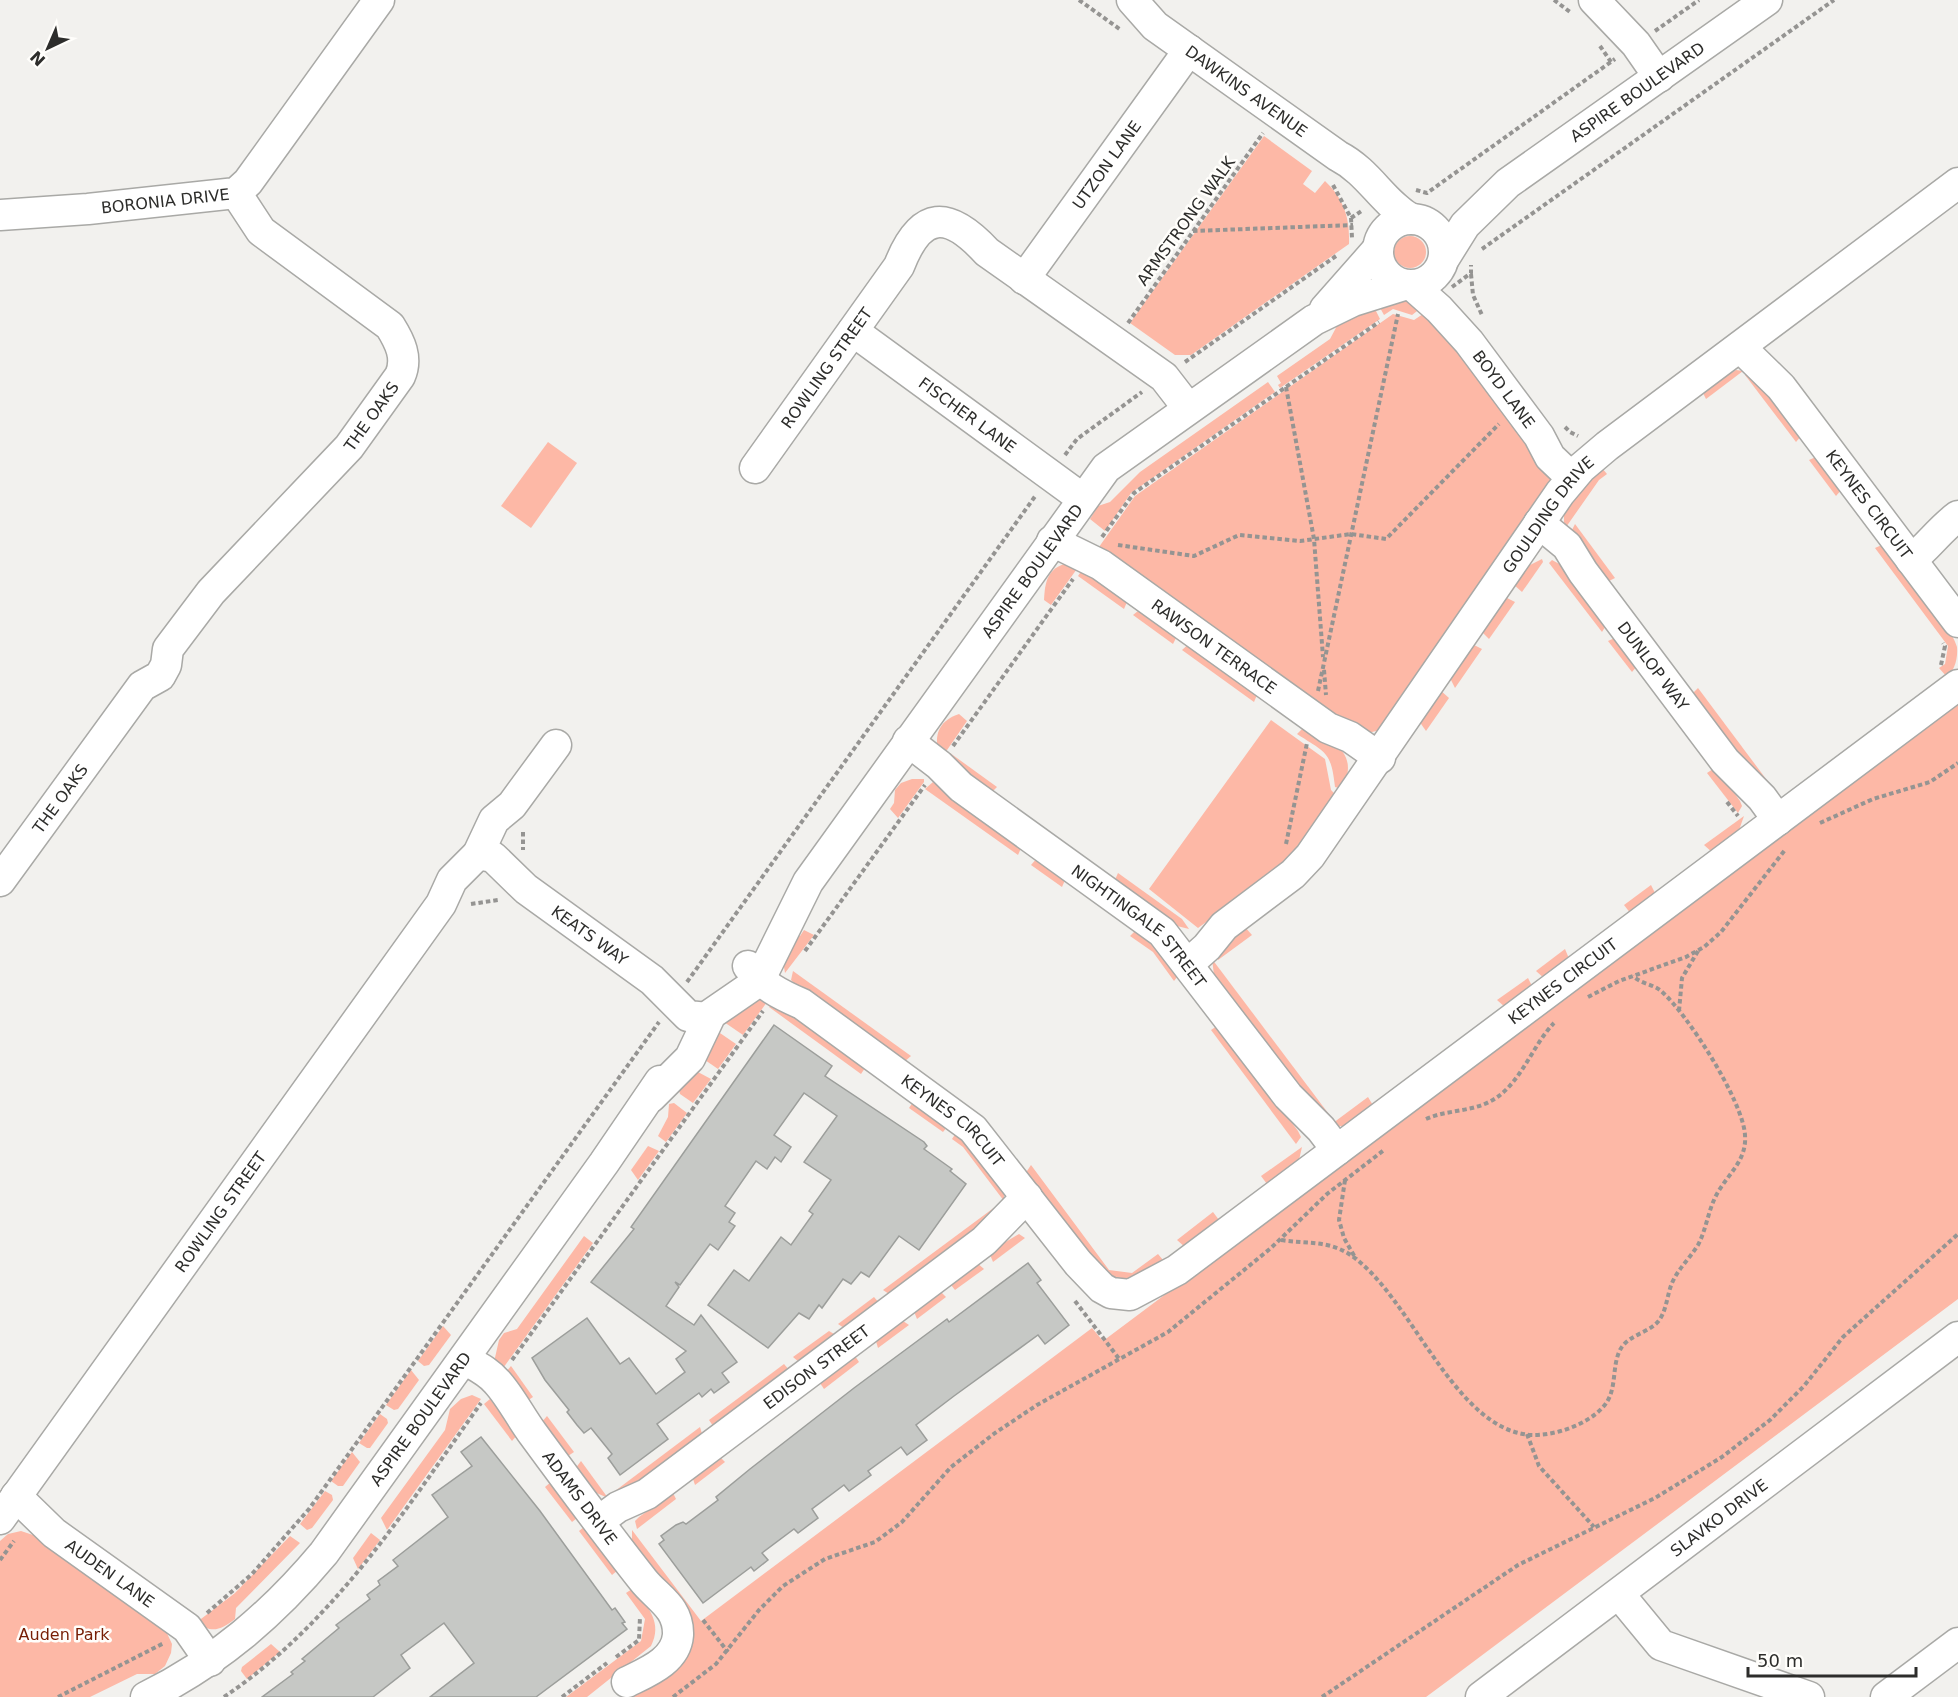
<svg xmlns="http://www.w3.org/2000/svg" width="1958" height="1697" viewBox="0 0 1958 1697" font-family="'DejaVu Sans',sans-serif">
<style>
.green{fill:#fdb8a6}
.building{fill:#c6c8c5;stroke:#9c9e9b;stroke-width:1.5}
.lines{fill:none;stroke-linecap:round;stroke-linejoin:round}
.minor-casing{stroke:#a9a9a6;stroke-width:33}
.path{stroke:#959492;stroke-width:4;stroke-dasharray:4.5 3;stroke-linecap:butt}
.minor{stroke:#fff;stroke-width:30}
.labels{text-anchor:middle;dominant-baseline:central;stroke-width:5;stroke-linejoin:round;paint-order:stroke}
.street-label{font-size:16px;fill:#2d2d2b;stroke:#fffefb}
.park-label{font-size:16px;fill:#771e04;stroke:#fffefb}
</style>
<rect width="100%" height="100%" fill="#f2f1ee"/>
<g class="green">
<path d="M 1264,136 L 1312,171 L 1303,184 L 1315,193 L 1325,181 C 1344,199 1350,218 1349,244 L 1191,355 L 1175,355 L 1130,323 Z"/>
<circle cx="1410" cy="252" r="16"/>
<polygon points="1410,299 1421,308 1412,315 1393,309 1384,315 1379,306"/>
<polygon points="1374,307 1380,319 1280,388 1278,385 1281,383 1277,376 1330,339 1338,324"/>
<polygon points="1429,310 1551,476 1550,483 1380,730 1360,735 1100,552 1099,547 1135,496 1393,314 1414,320"/>
<polygon points="1736,370 1743,371 1706,399 1702,391"/>
<polygon points="1753,374 1802,435 1796,442 1745,375"/>
<polygon points="1268,382 1275,392 1131,493 1105,531 1090,519 1098,506 1110,502 1140,472"/>
<polygon points="548,442 577,463 531,528 501,506"/>
<polygon points="1818,456 1842,489 1836,496 1809,460"/>
<polygon points="1601,467 1607,474 1599,480 1564,530 1564,512 1567,505"/>
<polygon points="1575,524 1615,578 1607,582 1568,538"/>
<path d="M 1884,544 C 1899,564 1953,628 1957,647 C 1958,658 1955,670 1947,677 L 1939,668 L 1945,664 L 1948,646 L 1875,548 Z"/>
<polygon points="1542,559 1543,562 1522,592 1513,584 1526,567"/>
<polygon points="1552,560 1563,566 1607,624 1602,632 1549,563"/>
<path d="M 1068,563 L 1079,566 L 1051,605 L 1044,600 C 1045,582 1047,568 1068,563 Z"/>
<polygon points="1082,570 1129,597 1124,609 1078,576"/>
<polygon points="1505,597 1515,602 1489,639 1481,631"/>
<polygon points="1143,607 1179,632 1173,644 1133,615"/>
<polygon points="1617,637 1638,665 1632,672 1608,641"/>
<polygon points="1192,641 1259,690 1254,702 1182,650"/>
<polygon points="1472,644 1482,649 1455,688 1449,676"/>
<polygon points="1698,688 1772,787 1764,790 1692,694"/>
<polygon points="1440,690 1449,698 1426,731 1419,721"/>
<polygon points="1958,701 1958,1299 1449,1680 1426,1697 626,1697 674,1660 632,1540 632,1530 701,1621 1092,1328 1103,1341"/>
<path d="M 959,714 L 967,721 L 945,753 L 938,751 C 934,732 941,720 959,714 Z"/>
<polygon points="1271,720 1325,759 1331,790 1337,796 1283,866 1198,928 1149,889"/>
<path d="M 1307,724 C 1334,743 1360,753 1342,789 L 1335,787 C 1331,751 1326,753 1297,734 Z"/>
<polygon points="950,753 997,787 990,794 947,758"/>
<polygon points="1716,767 1740,801 1742,806 1738,813 1707,773"/>
<polygon points="912,779 924,779 924,782 898,818 890,809 894,803 895,790 901,783"/>
<polygon points="933,782 1022,846 1018,855 925,789"/>
<polygon points="1744,816 1738,833 1713,853 1704,845"/>
<polygon points="1038,857 1066,878 1062,887 1031,865"/>
<polygon points="1118,873 1182,919 1189,929 1173,925 1114,882"/>
<polygon points="1651,885 1656,895 1631,914 1624,905"/>
<polygon points="1244,926 1252,935 1218,960 1215,951"/>
<polygon points="1137,929 1157,943 1180,973 1174,981 1153,952 1130,936"/>
<polygon points="804,930 814,935 785,973 783,961 791,938 800,936"/>
<polygon points="1565,949 1570,961 1545,979 1536,971"/>
<polygon points="1212,959 1331,1117 1323,1120 1214,975"/>
<polygon points="793,971 911,1056 904,1062 794,983 791,980"/>
<polygon points="1528,978 1533,988 1506,1008 1497,1000"/>
<polygon points="764,999 767,1002 743,1035 724,1022 751,1002"/>
<polygon points="775,1001 865,1068 861,1074 769,1007"/>
<polygon points="1217,1026 1220,1027 1298,1131 1301,1137 1296,1144 1211,1030"/>
<polygon points="717,1031 736,1044 718,1069 705,1060"/>
<polygon points="696,1071 711,1079 693,1103 680,1094 679,1090"/>
<polygon points="1368,1097 1374,1107 1347,1126 1335,1126 1333,1123"/>
<polygon points="913,1102 947,1127 943,1132 909,1108"/>
<polygon points="674,1103 687,1113 666,1142 658,1136 668,1117 669,1104"/>
<polygon points="956,1133 960,1133 1004,1191 1004,1201 963,1147 952,1139"/>
<polygon points="648,1146 659,1151 638,1180 631,1170"/>
<polygon points="1302,1147 1299,1160 1270,1184 1267,1184 1261,1176"/>
<polygon points="1031,1165 1109,1270 1132,1273 1158,1254 1163,1260 1145,1278 1110,1281 1025,1174"/>
<polygon points="999,1204 1001,1211 889,1294 883,1290"/>
<polygon points="1213,1212 1219,1220 1218,1224 1186,1248 1177,1240"/>
<polygon points="1019,1234 1025,1238 993,1262 989,1252"/>
<polygon points="584,1236 593,1243 501,1371 494,1362 499,1340 504,1333 517,1329"/>
<polygon points="976,1262 984,1269 955,1290 951,1285 952,1280"/>
<polygon points="939,1290 946,1297 917,1319 913,1309"/>
<polygon points="874,1297 880,1304 844,1328 838,1324"/>
<polygon points="900,1319 909,1325 878,1348 875,1338"/>
<polygon points="443,1326 451,1335 429,1365 424,1366 418,1361"/>
<polygon points="829,1331 834,1334 834,1338 799,1362 793,1357"/>
<polygon points="855,1356 859,1362 824,1389 820,1383"/>
<polygon points="784,1364 790,1371 713,1426 709,1420"/>
<polygon points="511,1366 533,1397 527,1401 504,1374"/>
<polygon points="411,1370 419,1380 398,1409 394,1410 386,1405"/>
<polygon points="472,1395 481,1399 387,1530 381,1518 445,1430 450,1409 461,1399"/>
<polygon points="490,1399 518,1434 512,1441 484,1404"/>
<polygon points="380,1414 387,1419 388,1423 370,1448 367,1448 359,1443"/>
<polygon points="547,1416 574,1452 568,1456 564,1455 541,1423"/>
<polygon points="700,1427 703,1437 617,1498 611,1494"/>
<polygon points="352,1452 360,1462 343,1486 338,1486 331,1481"/>
<polygon points="718,1455 725,1462 695,1485 692,1476"/>
<polygon points="581,1461 608,1498 592,1491 575,1469"/>
<polygon points="551,1482 577,1518 572,1522 545,1487"/>
<polygon points="325,1491 332,1495 333,1500 312,1528 307,1530 300,1524"/>
<polygon points="673,1493 676,1499 637,1529 635,1521 639,1517"/>
<polygon points="584,1527 618,1570 612,1575 579,1531"/>
<polygon points="21,1531 36,1536 165,1629 172,1644 171,1653 165,1666 155,1674 137,1674 90,1697 0,1697 0,1541 8,1534"/>
<polygon points="371,1533 380,1540 358,1569 353,1558"/>
<path d="M 290,1536 L 300,1543 L 236,1608 L 235,1619 C 221,1630 211,1634 197,1622 L 235,1593 Z"/>
<path d="M 632,1589 L 635,1590 C 648,1607 663,1623 651,1646 L 587,1697 L 566,1697 L 641,1641 L 645,1619 L 626,1593 Z"/>
<polygon points="271,1644 280,1652 247,1679 241,1671 242,1667"/>
</g>
<g class="building">
<polygon points="774,1025 832,1066 825,1076 924,1142 927,1146 924,1149 952,1169 950,1171 966,1184 919,1250 899,1236 869,1277 861,1272 851,1284 843,1279 822,1308 819,1305 809,1319 799,1313 768,1348 708,1305 734,1270 749,1281 781,1237 791,1245 813,1214 809,1211 831,1180 804,1162 837,1116 804,1093 774,1135 791,1147 781,1162 775,1157 767,1169 756,1161 725,1206 735,1213 729,1222 735,1226 718,1250 710,1244 680,1285 675,1282 679,1287 666,1306 694,1325 701,1315 737,1362 722,1373 729,1382 714,1393 711,1389 702,1397 699,1393 657,1424 668,1439 620,1475 608,1458 612,1454 591,1428 584,1433 577,1425 567,1412 569,1410 545,1380 532,1358 587,1318 620,1364 629,1358 656,1394 685,1372 676,1359 686,1351 591,1282 634,1229 631,1227"/>
<polygon points="1028,1263 1041,1280 1037,1283 1069,1325 1045,1344 1038,1335 954,1396 916,1425 927,1440 907,1455 901,1447 868,1471 871,1475 849,1491 844,1485 812,1509 818,1518 798,1533 794,1529 762,1553 768,1560 754,1571 751,1567 703,1603 659,1544 664,1540 661,1536 676,1525 683,1522 686,1524 718,1500 716,1497 750,1469 854,1388 947,1319 949,1322"/>
<polygon points="481,1437 540,1511 612,1610 615,1608 625,1622 622,1623 627,1629 536,1697 430,1697 474,1663 444,1623 401,1655 410,1668 373,1697 262,1697 293,1674 291,1672 305,1661 302,1659 339,1628 336,1625 370,1599 367,1595 380,1585 378,1581 398,1566 393,1560 448,1517 432,1495 472,1466 461,1452"/>
</g>
<g class="lines">
<defs>
<g id="minor">
<path id="s1" d="M 1132,0 L 1155,26 L 1338,156 C 1369,172 1382,202 1411,219"/>
<polyline points="1594,0 1636,44 1659,77"/>
<path id="s2" d="M 0,215 L 88,209 L 236,193 L 248,182 L 379,0"/>
<circle cx="1411" cy="252" r="33"/>
<path id="s3" d="M 1445,257 L 1465,225 L 1508,183 L 1767,0"/>
<path id="s4" d="M 1024,279 L 1189,50"/>
<path id="s5" d="M 1413,286 L 1439,309 L 1469,342 L 1539,436 L 1550,457 L 1572,478"/>
<polyline points="1325,309 1377,250"/>
<path id="s6" d="M 853,331 L 1083,499"/>
<path id="s7" d="M 1740,347 L 1781,387 L 1958,622"/>
<path id="s8" d="M 755,468 L 899,266 C 921,210 948,210 987,252 L 1164,377 L 1188,408"/>
<path id="s9" d="M 1539,523 L 1567,546 L 1583,572 L 1725,761 L 1762,798 L 1778,820"/>
<path id="s10" d="M 1052,541 L 1101,565 L 1328,728 L 1350,737 L 1380,758"/>
<path d="M 1911,560 C 1928,547 1940,529 1958,516"/>
<path id="s11" d="M 908,741 L 939,765 L 961,787 L 1162,932 L 1288,1096 L 1321,1129 L 1337,1150"/>
<path id="s12" d="M 478,854 L 493,857 L 526,889 L 652,980 L 688,1016 L 707,1018"/>
<path id="s13" d="M 0,881 L 142,686 L 160,676 L 166,665 L 168,649 L 211,592 L 349,447 L 400,376 C 408,358 400,342 390,326 L 261,231 L 236,193"/>
<path id="s14" d="M 1188,964 L 1207,947 L 1224,926 L 1293,874 L 1310,856 L 1560,493 L 1581,468 L 1607,446 L 1958,183"/>
<path id="s15" d="M 748,966 C 763,986 779,994 802,1004 L 973,1129 L 1078,1263 L 1102,1288 L 1111,1293 L 1130,1295 L 1177,1270 L 1958,685"/>
<path id="s16" d="M 651,1097 L 690,1058 L 711,1014 L 759,981 L 808,882 L 1106,468 L 1314,320 L 1353,301 L 1404,285"/>
<path id="s17" d="M 464,1359 C 476,1366 488,1371 497,1382 C 510,1396 521,1418 533,1434 C 569,1483 605,1532 643,1580 C 657,1598 679,1607 678,1635 C 676,1661 647,1672 627,1682"/>
<path id="s18" d="M 16,1496 L 54,1533 L 187,1628 L 210,1661"/>
<path id="s19" d="M 0,1519 L 441,904 L 452,880 L 478,854 L 494,820 L 512,805 L 556,745"/>
<path id="s20" d="M 599,1521 L 618,1507 L 647,1494 L 984,1241 L 1027,1197"/>
<polyline points="1619,1594 1661,1645 1809,1697"/>
<path id="s21" d="M 146,1697 C 217,1662 273,1614 324,1553 L 604,1163 L 660,1081"/>
<path id="s22" d="M 1481,1697 L 1958,1337"/>
<polyline points="1886,1697 1958,1643"/>
</g>
</defs>
<use href="#minor" class="minor-casing"/>
<g class="path">
<polyline points="1079,0 1121,30"/>
<polyline points="1554,0 1570,12"/>
<polyline points="1655,31 1699,0"/>
<polyline points="1600,46 1611,62"/>
<polyline points="1333,185 1351,218 1352,238"/>
<polyline points="1416,190 1427,193 1615,59"/>
<polyline points="1351,218 1363,210"/>
<polyline points="1193,231 1353,225"/>
<polyline points="1482,249 1834,0"/>
<polyline points="1471,274 1473,295 1482,315"/>
<polyline points="1452,287 1471,273 1471,265"/>
<polyline points="1128,323 1263,133"/>
<polyline points="1185,362 1336,256"/>
<polyline points="1286,387 1314,539 1323,657"/>
<polyline points="1565,427 1570,432 1578,436"/>
<polyline points="1065,455 1077,439 1142,392"/>
<polyline points="1102,537 1134,493 1379,322"/>
<polyline points="1118,545 1194,556 1239,535 1300,541 1351,534 1386,539 1499,424"/>
<polyline points="1941,665 1945,646 1943,643"/>
<polyline points="1324,670 1326,695"/>
<polyline points="1318,691 1398,314"/>
<polyline points="953,746 1073,579"/>
<polyline points="1727,802 1738,816"/>
<polyline points="1820,823 1873,799 1930,782 1958,763"/>
<polyline points="523,832 523,850"/>
<polyline points="1286,844 1307,743"/>
<polyline points="471,904 498,900"/>
<polyline points="805,951 925,785"/>
<polyline points="687,982 1036,495"/>
<polyline points="1588,997 1619,981 1686,957 1704,947 1721,932 1785,850"/>
<polyline points="1679,1011 1682,978 1698,951"/>
<path d="M 1426,1119 C 1446,1110 1469,1112 1489,1102 C 1520,1087 1531,1047 1554,1023"/>
<polyline points="1345,1180 1339,1220 1344,1238 1356,1259"/>
<path d="M 1281,1240 C 1305,1244 1327,1240 1349,1254 C 1411,1294 1453,1430 1531,1435 C 1554,1436 1587,1425 1603,1407 C 1618,1391 1611,1368 1620,1350 C 1628,1334 1651,1333 1660,1319 C 1667,1308 1667,1295 1672,1283 C 1678,1269 1690,1258 1698,1245 C 1707,1228 1708,1209 1718,1192 C 1729,1173 1747,1160 1745,1135 C 1743,1101 1687,1013 1661,991 C 1653,984 1641,984 1633,976"/>
<polyline points="1075,1301 1120,1360"/>
<polyline points="512,1360 763,1011"/>
<polyline points="1527,1434 1539,1466 1594,1527"/>
<polyline points="0,1560 14,1541"/>
<polyline points="207,1613 252,1574 309,1509 659,1022"/>
<polyline points="703,1620 728,1652"/>
<polyline points="616,1657 639,1640 640,1617"/>
<polyline points="58,1697 164,1643"/>
<path d="M 224,1697 C 335,1622 405,1510 481,1403"/>
<polyline points="562,1697 607,1663"/>
<polyline points="673,1697 716,1664 759,1610 783,1586 825,1559 875,1542 902,1522 951,1467 995,1433 1037,1405 1168,1332 1271,1248 1327,1194 1384,1150"/>
<polyline points="1322,1697 1518,1565 1655,1498 1722,1457 1770,1420 1804,1386 1843,1337 1958,1234"/>
</g>
<use href="#minor" class="minor"/>
</g>
<g class="labels">
<g class="street-label">
<text stroke="none"><textPath href="#s1" startOffset="147">DAWKINS AVENUE</textPath></text>
<text stroke="none"><textPath href="#s3" startOffset="256">ASPIRE BOULEVARD</textPath></text>
<text stroke="none"><textPath href="#s4" startOffset="141">UTZON LANE</textPath></text>
<text stroke="none"><textPath href="#s2" startOffset="166">BORONIA DRIVE</textPath></text>
<text transform="translate(1186 221) rotate(-54)">ARMSTRONG WALK</text>
<text stroke="none"><textPath href="#s8" startOffset="123">ROWLING STREET</textPath></text>
<text stroke="none"><textPath href="#s5" startOffset="138">BOYD LANE</textPath></text>
<text stroke="none"><textPath href="#s6" startOffset="142">FISCHER LANE</textPath></text>
<text stroke="none"><textPath href="#s13" startOffset="600">THE OAKS</textPath></text>
<text stroke="none"><textPath href="#s7" startOffset="204">KEYNES CIRCUIT</textPath></text>
<text stroke="none"><textPath href="#s14" startOffset="580">GOULDING DRIVE</textPath></text>
<text stroke="none"><textPath href="#s16" startOffset="656">ASPIRE BOULEVARD</textPath></text>
<text stroke="none"><textPath href="#s10" startOffset="194">RAWSON TERRACE</textPath></text>
<text stroke="none"><textPath href="#s9" startOffset="184">DUNLOP WAY</textPath></text>
<text stroke="none"><textPath href="#s13" startOffset="102">THE OAKS</textPath></text>
<text stroke="none"><textPath href="#s11" startOffset="297">NIGHTINGALE STREET</textPath></text>
<text stroke="none"><textPath href="#s12" startOffset="140">KEATS WAY</textPath></text>
<text stroke="none"><textPath href="#s15" startOffset="1048">KEYNES CIRCUIT</textPath></text>
<text stroke="none"><textPath href="#s15" startOffset="258">KEYNES CIRCUIT</textPath></text>
<text stroke="none"><textPath href="#s19" startOffset="378">ROWLING STREET</textPath></text>
<text stroke="none"><textPath href="#s20" startOffset="267">EDISON STREET</textPath></text>
<text stroke="none"><textPath href="#s21" startOffset="396">ASPIRE BOULEVARD</textPath></text>
<text stroke="none"><textPath href="#s17" startOffset="183">ADAMS DRIVE</textPath></text>
<text stroke="none"><textPath href="#s22" startOffset="298">SLAVKO DRIVE</textPath></text>
<text stroke="none"><textPath href="#s18" startOffset="122">AUDEN LANE</textPath></text>
</g>
<g class="park-label">
<text x="64" y="1634">Auden Park</text>
</g>
</g>
<g transform="translate(48 48) rotate(224)" stroke="#fffefb" stroke-width="4.5" paint-order="stroke">
<path d="M0-4.5L10 22L0 15L-10 22Z" fill="#2d2d2b"/>
<text y="-9" font-size="16" font-weight="bold" text-anchor="middle" fill="#2d2d2b">N</text>
</g>
<path d="M1748 1667v9h168v-9" fill="none" stroke="#2d2d2b" stroke-width="3"/>
<text x="1757" y="1667" font-size="18" fill="#2d2d2b" stroke="#fffefb" stroke-width="4.5" paint-order="stroke">50 m</text>
</svg>
